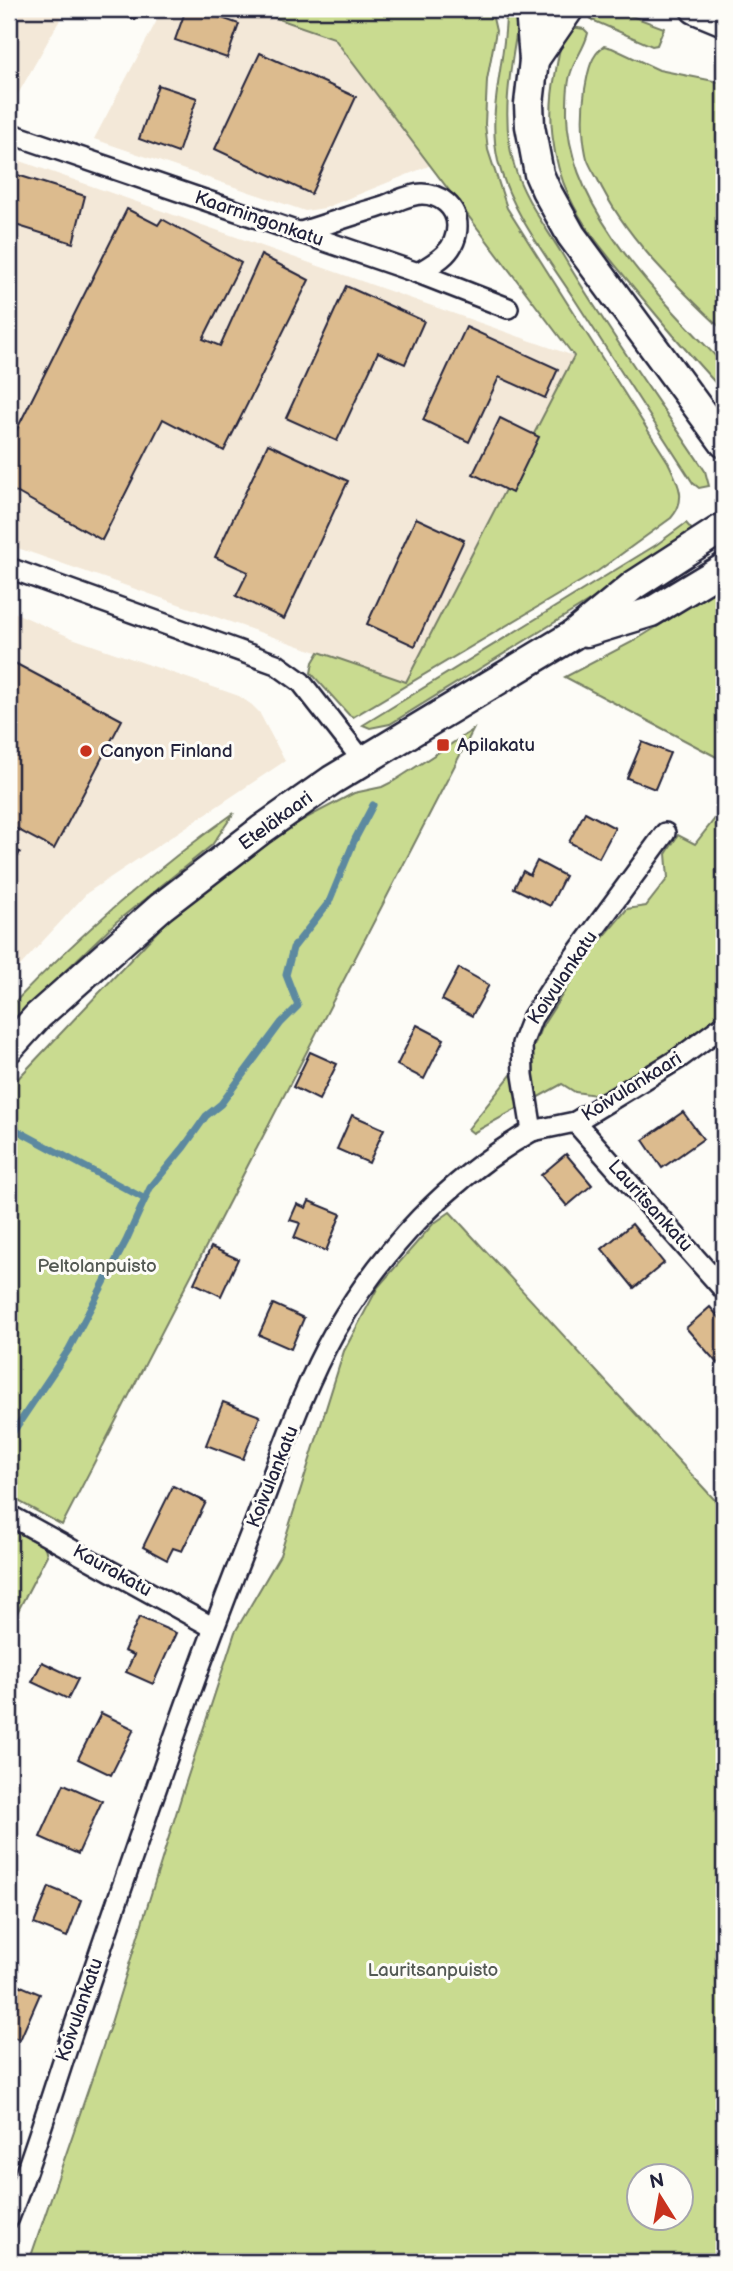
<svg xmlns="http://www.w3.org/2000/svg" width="733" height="2271" viewBox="0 0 733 2271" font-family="'Balsamiq Sans',sans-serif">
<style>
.built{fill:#f3e8d8}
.green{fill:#c9db90;stroke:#767e66;stroke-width:2;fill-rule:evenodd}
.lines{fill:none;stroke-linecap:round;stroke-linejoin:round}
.stream{stroke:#5c89a0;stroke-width:7}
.building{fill:#dcbb8e;stroke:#22223b;stroke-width:2}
.minor-casing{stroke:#22223b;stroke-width:24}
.secondary-casing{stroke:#22223b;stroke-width:33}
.minor{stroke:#fdfcf7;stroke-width:19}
.secondary{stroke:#fdfcf7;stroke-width:28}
.poi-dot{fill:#c8321e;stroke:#fdfcf7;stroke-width:2.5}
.labels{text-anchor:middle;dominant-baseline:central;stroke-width:6;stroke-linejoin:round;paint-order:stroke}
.street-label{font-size:19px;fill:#22223b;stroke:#fdfcf7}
.poi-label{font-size:19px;fill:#22223b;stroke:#fdfcf7;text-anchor:start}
.park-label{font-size:19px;fill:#545a54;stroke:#fdfcf7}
</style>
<rect width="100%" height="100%" fill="#fdfcf7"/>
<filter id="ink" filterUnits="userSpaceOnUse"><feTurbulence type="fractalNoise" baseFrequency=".0143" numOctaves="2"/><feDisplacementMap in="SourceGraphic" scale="14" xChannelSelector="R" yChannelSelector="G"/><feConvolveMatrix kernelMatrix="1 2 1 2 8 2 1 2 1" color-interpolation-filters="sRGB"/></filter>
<g filter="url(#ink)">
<g class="built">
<polygon points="9,9 66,9 9,110"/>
<polygon points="163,9 250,9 334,38 436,163 325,208 305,211 94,139"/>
<polygon points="9,157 574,356 406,683 9,545"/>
<polygon points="9,610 72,638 239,696 252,705 259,712 285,761 87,893 9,978"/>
</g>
<g class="green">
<path d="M 250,9 L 491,9 L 496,31 L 487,80 L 485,124 L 488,150 L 507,208 L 668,462 C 678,483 688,499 671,518 L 598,571 L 353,717 L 349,715 L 311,673 L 313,662 L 319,652 L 406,682 L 574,356 L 334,38 Z"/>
<path d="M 506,9 L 518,9 L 519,18 C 511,66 500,117 514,165 C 523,197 545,226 562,254 C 606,328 657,399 705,471 L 709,486 L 699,488 L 693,483 C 654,422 615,361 575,300 C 547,257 511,212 498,161 C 486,109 507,60 506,9 Z"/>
<polygon points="611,11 618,11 664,28 657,45 652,46 592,20 589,15"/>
<path d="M 572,27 L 584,29 L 588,33 C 585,47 575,59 571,72 C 567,83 567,98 567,110 C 565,207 662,299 724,365 L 724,392 C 691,357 660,320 630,283 C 608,256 583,228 569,196 C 552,160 547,115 555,76 C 558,61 559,37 572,27 Z"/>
<path d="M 604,46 L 612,48 L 659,70 L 724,83 L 724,331 C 676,285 626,239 597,178 C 593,171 587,162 586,154 C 582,134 582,109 585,89 C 588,73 590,56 604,46 Z"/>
<polygon points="686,523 694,532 667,553 390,724 370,728 363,725 656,545"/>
<polygon points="718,589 724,590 724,761 565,677 634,641"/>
<polygon points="473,730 62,1525 9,1496 9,1088 172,916 291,826 354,793 382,787 394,781"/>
<polygon points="724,807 724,1012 662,1058 625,1081 596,1095 575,1092 562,1084 473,1133 468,1129 534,1046 541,1028 568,986 601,940 627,909 646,906 668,878 666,854 678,835 695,844"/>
<path d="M 234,813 L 212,845 L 116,922 L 9,1025 L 9,1008 C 77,937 153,870 234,813 Z"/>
<path d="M 450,1212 L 724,1510 L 724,2262 L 29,2262 L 110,2026 L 185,1785 L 235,1632 L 280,1555 L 344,1351 L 378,1287 L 433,1224 ZM 638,2176 L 680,2176 L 680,2218 L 638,2218 Z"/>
<polygon points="9,1528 45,1547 47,1555 9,1628"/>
</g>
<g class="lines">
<g class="stream">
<polyline points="9,1126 145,1199"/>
<polyline points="9,1438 69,1349 126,1241 150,1188 184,1147 206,1116 221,1104 281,1023 298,1006 286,975 293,948 329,902 355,839 373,805"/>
</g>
</g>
<g class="building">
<polygon points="9,9 17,9 9,23"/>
<polygon points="102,9 138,9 135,19"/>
<polygon points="186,9 196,9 239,24 227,58 175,40"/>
<polygon points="260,53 356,97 311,194 215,149"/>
<polygon points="158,85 197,98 178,153 139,139"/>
<polygon points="11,173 85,196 73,243 9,223 9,181"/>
<polygon points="127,209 158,225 162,219 241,263 203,339 220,346 261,255 309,280 224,451 163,419 102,540 9,488 9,445"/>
<polygon points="346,286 424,321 405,364 378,352 337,441 286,418"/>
<polygon points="466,327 558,369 545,398 499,377 469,442 423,420"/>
<polygon points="500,418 539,437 512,493 473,474"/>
<polygon points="268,444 348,481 284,619 236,596 248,572 215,557"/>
<polygon points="416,518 464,540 415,646 367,624"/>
<polygon points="9,660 122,720 54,849 9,825"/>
<polygon points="642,742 670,753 655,789 627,778"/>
<polygon points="585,812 615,828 599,858 569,842"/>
<polygon points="9,847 20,852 9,873"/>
<polygon points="537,861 565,876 550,906 514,888 523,871 530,875"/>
<polygon points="459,968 489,985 472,1016 442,1000"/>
<polygon points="417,1025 444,1039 424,1079 397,1065"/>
<polygon points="310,1052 337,1064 319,1100 293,1087"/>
<polygon points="683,1112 703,1139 662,1168 643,1140"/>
<polygon points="352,1115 384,1129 369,1163 337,1149"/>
<polygon points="566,1154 592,1185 567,1206 541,1175"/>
<polygon points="309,1201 341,1214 326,1251 294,1238 300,1223 290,1220 297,1204 306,1208"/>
<polygon points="632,1224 664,1263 634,1288 602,1249"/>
<polygon points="211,1247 238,1259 221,1296 194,1283"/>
<polygon points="273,1304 304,1318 291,1349 259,1335"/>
<polygon points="710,1307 724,1323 724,1358 718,1364 686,1328"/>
<polygon points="223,1402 260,1416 243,1459 206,1445"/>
<polygon points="173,1486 206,1502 182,1551 173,1548 167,1560 143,1547"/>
<polygon points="139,1617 176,1633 153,1684 126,1672 134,1655 124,1651"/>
<polygon points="42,1662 78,1679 68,1699 32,1682"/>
<polygon points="101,1713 134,1729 111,1775 78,1759"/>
<polygon points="64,1784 102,1801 78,1854 40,1837"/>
<polygon points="49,1887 81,1900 67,1937 34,1924"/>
<polygon points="9,1966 11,1967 9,1981 40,1994 20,2040 9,2035"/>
</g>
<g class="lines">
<defs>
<g id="minor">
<polyline points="9,133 418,273 508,308"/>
<path d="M 298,233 C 327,224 356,214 386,205 C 397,201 410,194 422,194 C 440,194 457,207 457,226 C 457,251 437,262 418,273"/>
<polyline points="9,568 276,664 301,682 363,761"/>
<polyline points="575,1122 724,1290"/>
<polyline points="532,1131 575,1122 678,1059 724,1025"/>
<polyline points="9,1515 214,1628"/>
<path d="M 9,2218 C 37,2147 58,2073 83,2001 C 137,1844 190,1685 252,1530 C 278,1464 300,1393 335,1331 C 383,1249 449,1178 532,1131 L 523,1075 L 522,1044 L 532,1018 L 552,987 L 665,833"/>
</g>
<g id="secondary">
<polyline points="530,9 534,60 529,104 530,126 539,174 546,190 571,235 724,443"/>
<polyline points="695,9 724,21"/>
<polyline points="534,60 569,9"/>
<polyline points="586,632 651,612 724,568"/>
<polyline points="9,1048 38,1016 161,907 261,830 332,780 573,635 634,585 724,527"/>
</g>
</defs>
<use href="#minor" class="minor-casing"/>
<use href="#secondary" class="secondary-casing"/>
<use href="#minor" class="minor"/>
<use href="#secondary" class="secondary"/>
</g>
</g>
<g class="poi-dot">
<rect x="436" y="738" width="14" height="14" rx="3.5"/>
<circle cx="86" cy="751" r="7"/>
</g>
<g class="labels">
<g class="street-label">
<text transform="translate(259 219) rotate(19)">Kaarningonkatu</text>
<text transform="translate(276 821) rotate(-36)">Eteläkaari</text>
<text transform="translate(563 978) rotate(-56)">Koivulankatu</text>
<text transform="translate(632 1087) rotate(-32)">Koivulankaari</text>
<text transform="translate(650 1206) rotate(48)">Lauritsankatu</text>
<text transform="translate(273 1477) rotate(-68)">Koivulankatu</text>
<text transform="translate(112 1571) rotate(29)">Kaurakatu</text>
<text transform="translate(80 2010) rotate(-71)">Koivulankatu</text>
</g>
<g class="poi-label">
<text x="457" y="745">Apilakatu</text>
<text x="100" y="751">Canyon Finland</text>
</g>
<g class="park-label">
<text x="97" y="1266">Peltolanpuisto</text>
<text x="433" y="1970">Lauritsanpuisto</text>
</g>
</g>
<rect width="733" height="2271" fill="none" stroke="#fdfcf7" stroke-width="35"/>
<rect x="18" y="18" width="698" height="2236" fill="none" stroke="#22223b" stroke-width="2.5" filter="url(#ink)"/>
<g transform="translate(660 2197) rotate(349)"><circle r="33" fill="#fdfcf7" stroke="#a5a5ac" stroke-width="2"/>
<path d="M0-5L12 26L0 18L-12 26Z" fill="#c8321e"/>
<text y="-10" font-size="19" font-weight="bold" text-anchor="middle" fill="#22223b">N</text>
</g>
</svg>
